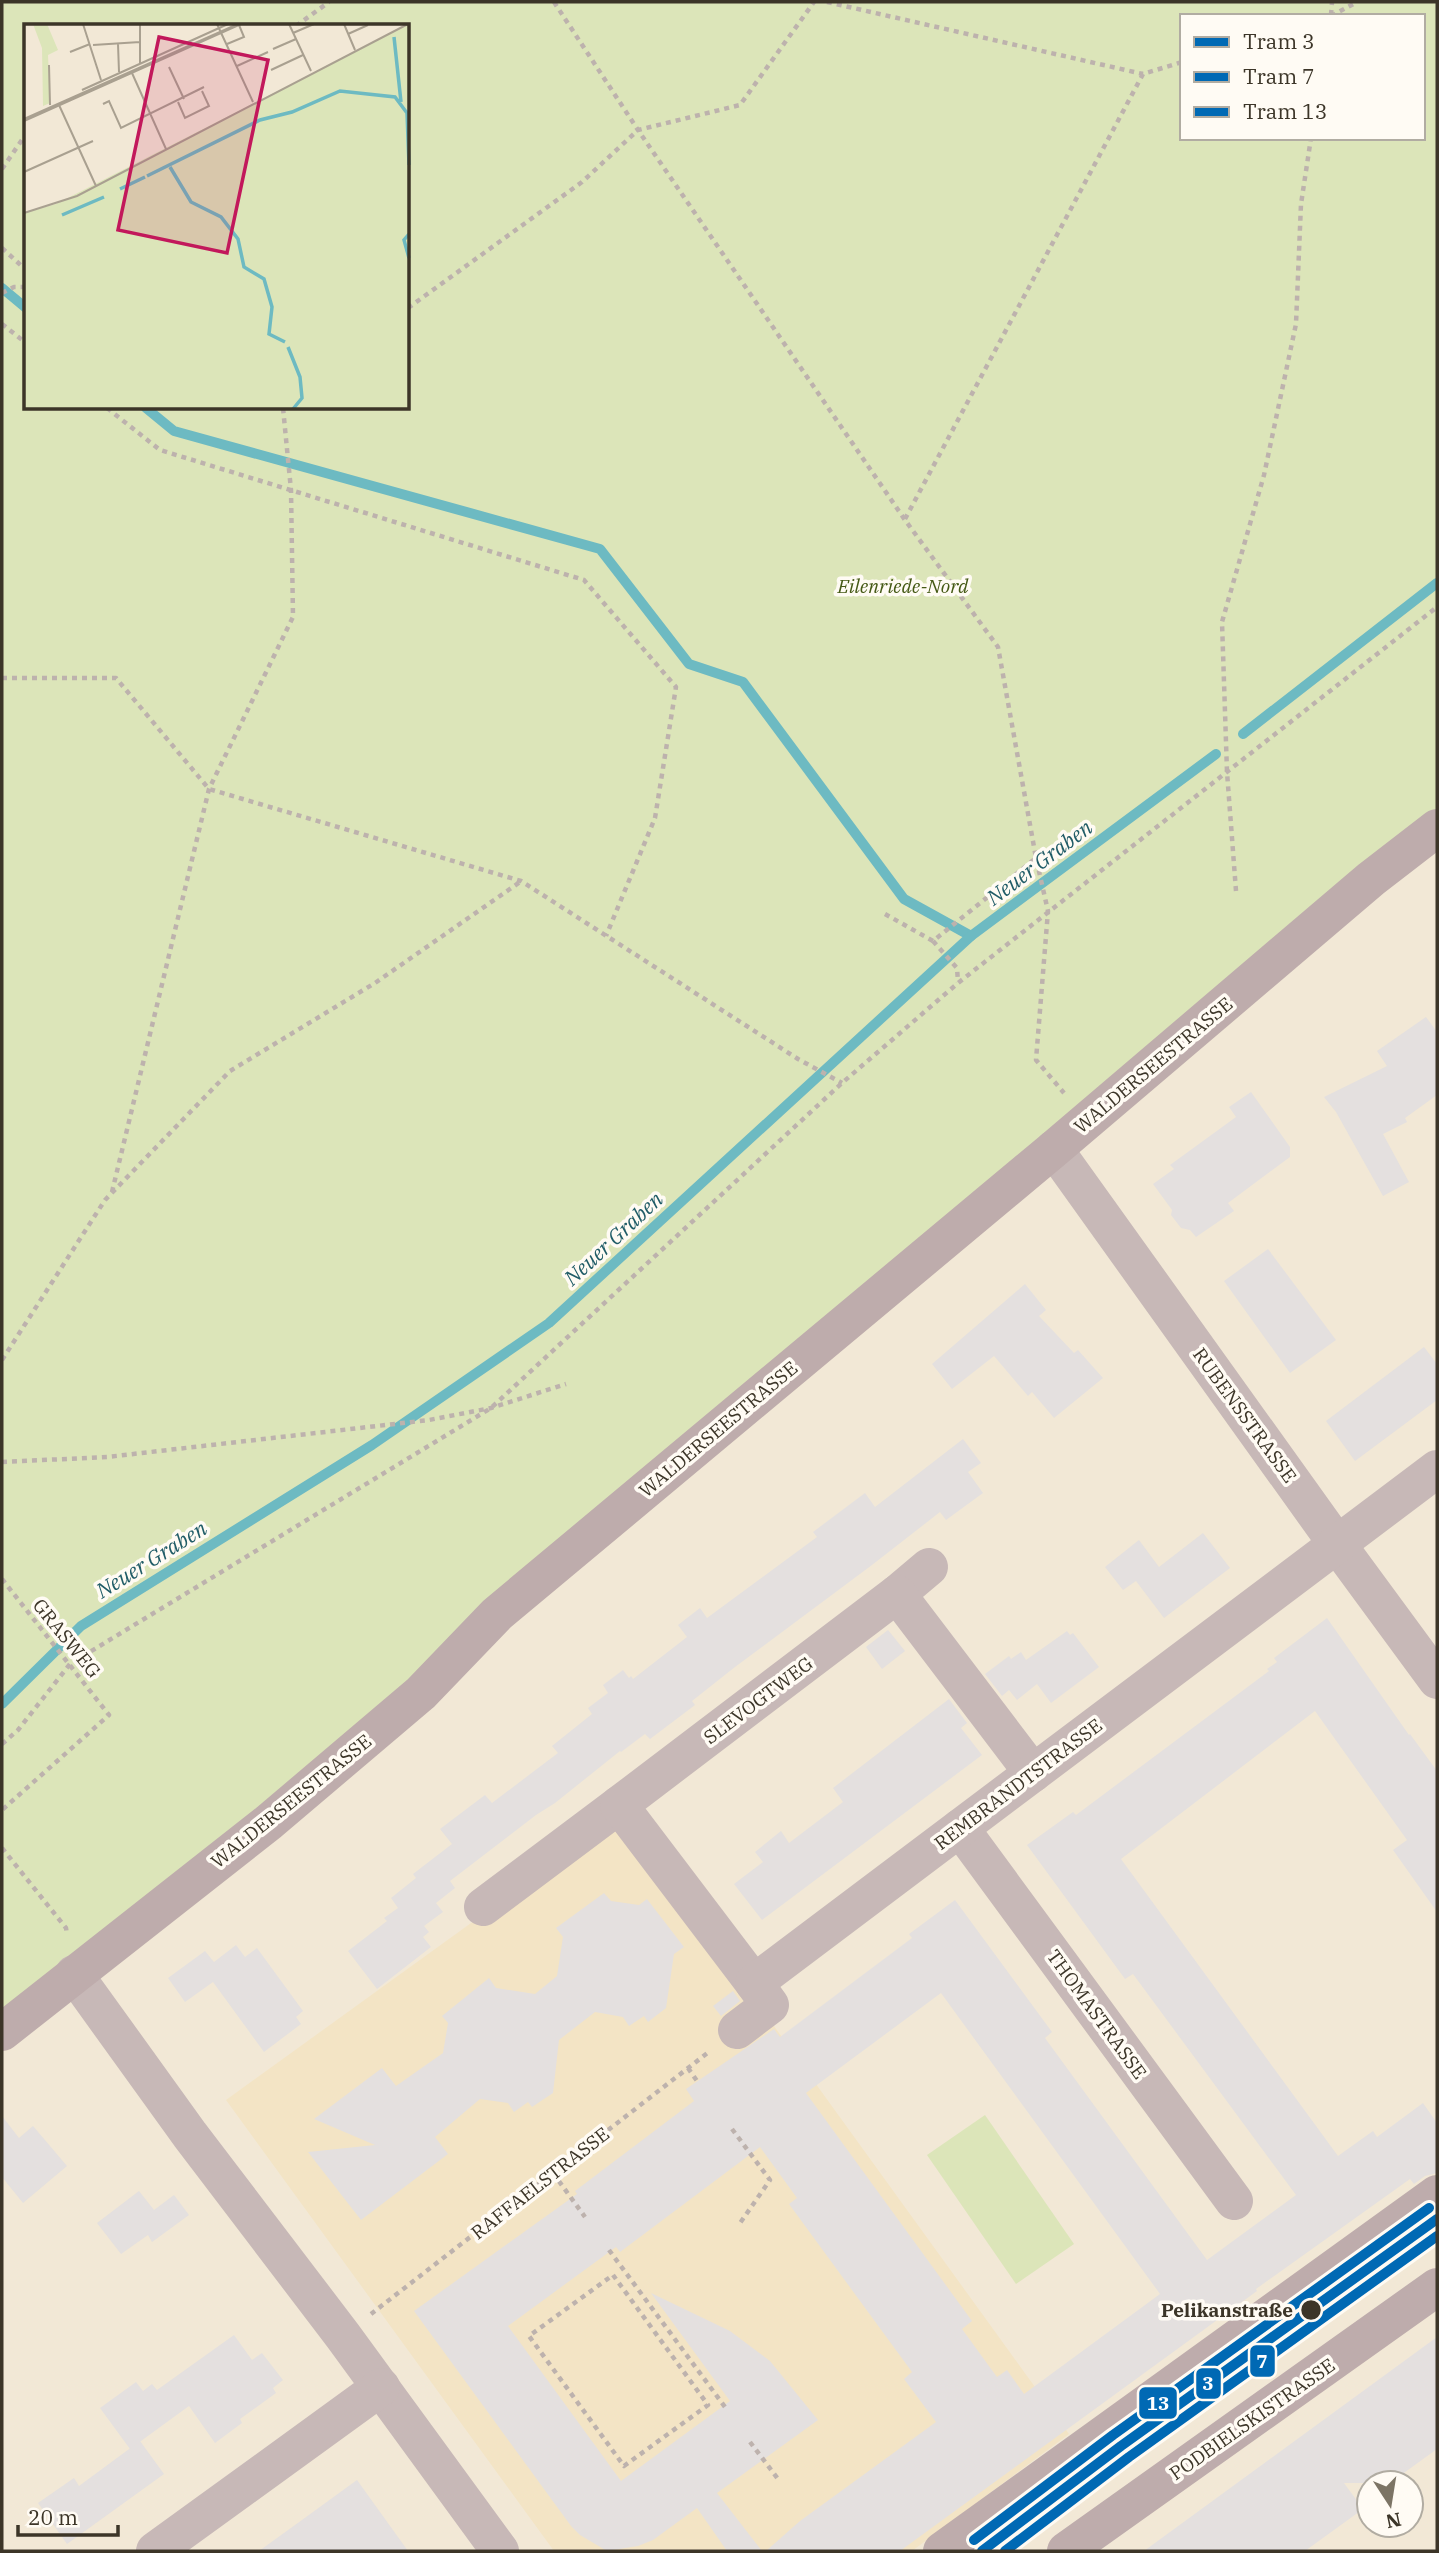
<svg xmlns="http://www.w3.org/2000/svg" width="1439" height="2553" viewBox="0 0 1439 2553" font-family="'IBM Plex Serif',serif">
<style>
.built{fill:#f3e4c5}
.green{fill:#dce5b9;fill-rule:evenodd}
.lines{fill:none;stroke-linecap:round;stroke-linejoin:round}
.stream{stroke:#6dbac2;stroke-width:10}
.building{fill:#e4e0df;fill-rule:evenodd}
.path{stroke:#bdb2ad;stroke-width:4.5;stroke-dasharray:5 5;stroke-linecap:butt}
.street{stroke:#c7b8b7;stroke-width:38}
.secondary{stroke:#beacac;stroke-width:38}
.tram-1-casing{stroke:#fffbf4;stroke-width:16}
.tram-2-casing{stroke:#fffbf4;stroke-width:16}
.tram-3-casing{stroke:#fffbf4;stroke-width:16}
.tram-1{stroke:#0069b4;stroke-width:10}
.tram-2{stroke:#0069b4;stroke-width:10}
.tram-3{stroke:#0069b4;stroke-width:10}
.stop-dot{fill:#3c3528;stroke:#fffbf4;stroke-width:2.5}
.labels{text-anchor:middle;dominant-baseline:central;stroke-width:7;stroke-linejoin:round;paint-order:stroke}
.park-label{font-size:19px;font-style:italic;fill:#455915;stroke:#fffbf4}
.street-label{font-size:19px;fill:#3c3528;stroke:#fffbf4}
.stop-label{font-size:19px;font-weight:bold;fill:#3c3528;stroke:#fffbf4;text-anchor:end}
.water-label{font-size:21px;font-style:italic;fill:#205c67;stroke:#fffbf4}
.inset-river{fill:none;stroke:#6dbac2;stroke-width:3.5}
.inset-road{fill:none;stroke:#a9a090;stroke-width:2}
.view{fill:#c2185b;fill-opacity:0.15;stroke:#c2185b;stroke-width:3.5}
.inset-edge{fill:none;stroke:#3c3528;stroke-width:3.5}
.line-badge{stroke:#fffbf4;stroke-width:2.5}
.badge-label{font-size:19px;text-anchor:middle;font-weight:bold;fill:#fff}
</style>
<rect width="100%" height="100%" fill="#f2e8d6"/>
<polygon class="built" points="625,1820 1069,2434 912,2551 554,2551 226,2100 478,1918"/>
<g class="green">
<path d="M 2,2 L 1437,2 L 1437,828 L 2,2032 ZM 1182,16 L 1423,16 L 1423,138 L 1182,138 ZM 26,26 L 408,26 L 408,408 L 26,408 Z"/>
<polygon points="985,2115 1074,2244 1016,2284 927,2155"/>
</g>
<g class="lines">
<g class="stream">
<polyline points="2,288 26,308"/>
<polyline points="146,408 174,431 600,549 689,664 743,682 904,899 971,936"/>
<polyline points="1243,734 1437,583"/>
<polyline points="2,1704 81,1626 372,1445 549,1323 971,936 1216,754"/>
</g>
</g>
<g class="building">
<polygon points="1426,1017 1437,1032 1437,1095 1405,1118 1407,1122 1383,1134 1409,1182 1383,1196 1336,1112 1324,1097 1387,1066 1377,1051"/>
<polygon points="1251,1092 1290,1147 1290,1157 1228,1203 1234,1211 1196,1237 1190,1230 1181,1228 1171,1215 1172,1210 1153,1184 1174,1169 1170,1165 1236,1117 1229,1107"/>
<polygon points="1268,1249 1336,1340 1290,1373 1224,1281"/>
<polygon points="1025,1284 1046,1310 1039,1316 1074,1353 1078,1350 1103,1378 1054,1418 1032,1392 1028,1396 994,1356 952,1389 932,1364"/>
<polygon points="1424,1347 1437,1364 1437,1400 1355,1461 1326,1421"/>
<polygon points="963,1439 981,1463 968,1472 983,1493 946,1520 940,1512 872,1565 735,1667 692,1701 695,1705 662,1730 650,1739 645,1734 621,1752 620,1751 555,1803 536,1815 450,1881 455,1888 436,1903 443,1912 424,1926 429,1932 423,1937 431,1947 377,1989 348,1951 387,1921 384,1918 398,1908 391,1898 416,1878 413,1874 452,1844 440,1829 485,1795 492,1803 558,1753 552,1746 592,1714 588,1708 608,1693 603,1685 623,1670 629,1678 631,1676 633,1679 687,1637 678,1625 700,1608 707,1618 817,1537 813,1532 865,1493 875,1507"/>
<polygon points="1203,1533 1230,1568 1164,1618 1136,1581 1123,1590 1105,1567 1139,1540 1159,1567"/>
<path d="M 1327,1618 L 1409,1735 L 1410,1734 L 1437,1771 L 1437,1912 L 1393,1850 L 1407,1840 L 1315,1711 L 1121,1859 L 1338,2156 L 1373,2131 L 1377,2137 L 1423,2103 L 1437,2123 L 1437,2173 L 1425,2176 L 1414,2184 L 1410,2179 L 1256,2289 L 1257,2291 L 900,2551 L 766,2551 L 800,2521 L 936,2422 L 904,2379 L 912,2372 L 789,2204 L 797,2198 L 760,2147 L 620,2252 L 616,2247 L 508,2326 L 621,2481 L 730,2401 L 651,2293 L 730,2331 L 770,2361 L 818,2420 L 717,2493 L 762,2551 L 727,2551 L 697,2508 L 653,2540 L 638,2546 L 607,2551 L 580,2535 L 571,2526 L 414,2311 L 577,2194 L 575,2191 L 694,2101 L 686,2089 L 774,2029 L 780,2037 L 912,1938 L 909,1934 L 955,1900 L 1052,2032 L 1045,2038 L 1207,2260 L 1296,2195 L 1133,1974 L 1125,1979 L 1027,1845 L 1073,1812 L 1076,1815 L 1269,1671 L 1267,1669 L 1277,1662 L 1274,1658 ZM 941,1993 L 1160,2294 L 1024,2394 L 1007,2370 L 997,2377 L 962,2329 L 972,2321 L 806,2093 Z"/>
<polygon points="888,1630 905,1651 882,1669 866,1647"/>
<polygon points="1067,1631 1070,1635 1073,1633 1099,1667 1051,1703 1037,1684 1017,1700 1009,1690 1002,1696 985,1674 1009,1656 1011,1659 1021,1652 1026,1660"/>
<polygon points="949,1699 967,1723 961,1728 982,1755 762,1920 734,1884 763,1862 755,1852 781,1831 789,1843 843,1802 833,1788"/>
<polygon points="604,1893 611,1901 639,1905 647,1899 684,1947 674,1954 666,2008 648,2022 644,2016 629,2026 623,2017 595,2012 559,2040 553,2093 532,2107 528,2102 514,2112 508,2103 480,2099 435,2137 448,2154 361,2220 308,2152 375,2145 314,2119 382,2068 396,2086 443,2053 448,2023 442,2016 489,1978 496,1988 535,1994 557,1976 563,1937 556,1928"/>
<polygon points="236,1945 245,1957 257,1948 303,2011 296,2017 301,2024 264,2052 213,1982 185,2002 168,1978 205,1951 214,1962"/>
<polygon points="733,1991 740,2001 721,2016 713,2006"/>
<polygon points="2,2116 19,2138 33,2126 67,2166 23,2203 2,2177"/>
<polygon points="139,2191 154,2210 174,2195 189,2215 152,2242 148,2235 121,2254 97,2223"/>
<polygon points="234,2335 252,2360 262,2353 283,2380 273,2388 276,2393 240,2419 242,2423 215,2443 189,2406 130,2449 100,2408 136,2382 143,2391 152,2384 157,2390"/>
<polygon points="1437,2337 1437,2449 1390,2483 1344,2483 1363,2509 1305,2551 1144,2551"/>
<polygon points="140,2441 164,2474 67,2544 38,2503 74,2478 79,2486"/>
<polygon points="357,2480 408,2551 259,2551 302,2520"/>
</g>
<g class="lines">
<g class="path">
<polyline points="554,2 638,130 905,520 998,647 1036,858 1048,911 1036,1060 1064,1093"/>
<polyline points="827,2 1143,74"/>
<polyline points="1331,15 1332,2"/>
<polyline points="1331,16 1357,2"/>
<polyline points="296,26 329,2"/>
<polyline points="2,169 26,134"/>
<polyline points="2,248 26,270"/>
<polyline points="2,293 14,287 26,287"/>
<polyline points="408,308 582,182 638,130 740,105 814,2"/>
<polyline points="2,324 26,343"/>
<polyline points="107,408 160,450 584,580 676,687 655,818 606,936"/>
<polyline points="905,519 1143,74 1182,62"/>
<polyline points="2,678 116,678 209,789 521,881 798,1059 842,1083"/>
<polyline points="1236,891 1227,772 1222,622 1264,475 1296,324 1301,204 1311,138"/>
<polyline points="885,914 933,941 1036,858"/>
<polyline points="933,941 957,968 958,982"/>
<polyline points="112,1192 209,789 293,617 291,490 283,408"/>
<polyline points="2,1360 105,1200 230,1071 375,983 520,882"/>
<polyline points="2,1462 107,1457 429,1420 491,1408 566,1384"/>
<polyline points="2,1579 109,1715 2,1810"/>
<polyline points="2,1744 18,1730 70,1664 491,1408 842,1083 958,983 1437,607"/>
<polyline points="2,1848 66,1928 67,1935"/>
<polyline points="688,2068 697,2081"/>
<polyline points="732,2129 770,2180 738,2226"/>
<polyline points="553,2173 585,2217"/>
<polyline points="609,2250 725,2407"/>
<polygon points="613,2275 708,2405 624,2466 529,2336"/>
<polyline points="371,2314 710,2051"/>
<polyline points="750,2442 778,2479"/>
</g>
<g class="street">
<polyline points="1054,1149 1337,1544 1437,1680"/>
<polyline points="897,1594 929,1567"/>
<polyline points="960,1828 1234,2201"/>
<polyline points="483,1907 619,1805"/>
<polyline points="74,1974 190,2135 343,2336 500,2551"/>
<polyline points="754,1983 619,1805 897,1594 1033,1773"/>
<polyline points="737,2030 770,2005 754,1983 1437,1469"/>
<polyline points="155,2551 381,2387"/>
</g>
<g class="secondary">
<polyline points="2,2032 269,1822 421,1693 497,1614 1054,1149 1371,879 1437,828"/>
<polyline points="942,2551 1437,2194"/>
<polyline points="1066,2551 1437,2287"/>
</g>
<defs>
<polyline id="tram-1" points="982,2551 1121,2446 1437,2219"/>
<polyline id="tram-2" points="1005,2551 1129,2457 1437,2236"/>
<polyline id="tram-3" points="974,2540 1113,2435 1429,2208"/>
</defs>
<use href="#tram-1" class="tram-1-casing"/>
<use href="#tram-2" class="tram-2-casing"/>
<use href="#tram-3" class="tram-3-casing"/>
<use href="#tram-1" class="tram-1"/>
<use href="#tram-2" class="tram-2"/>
<use href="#tram-3" class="tram-3"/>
</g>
<circle class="stop-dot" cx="1311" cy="2310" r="11"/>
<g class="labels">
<g class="park-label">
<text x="903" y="586">Eilenriede-Nord</text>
</g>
<g class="street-label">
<text transform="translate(1153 1065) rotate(-40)">WALDERSEESTRASSE</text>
<text transform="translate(1245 1415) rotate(54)">RUBENSSTRASSE</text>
<text transform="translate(718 1429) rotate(-40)">WALDERSEESTRASSE</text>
<text transform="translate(67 1638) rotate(51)">GRASWEG</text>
<text transform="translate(758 1700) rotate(-37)">SLEVOGTWEG</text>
<text transform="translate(1018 1784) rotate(-37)">REMBRANDTSTRASSE</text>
<text transform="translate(291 1801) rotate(-39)">WALDERSEESTRASSE</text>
<text transform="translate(1097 2014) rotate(54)">THOMASTRASSE</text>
<text transform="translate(540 2183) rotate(-38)">RAFFAELSTRASSE</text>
<text transform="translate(1252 2419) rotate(-35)">PODBIELSKISTRASSE</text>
</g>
<g class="stop-label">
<text x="1293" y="2310">Pelikanstraße</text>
</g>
<g class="water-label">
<text transform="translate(1039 862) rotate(-37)">Neuer Graben</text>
<text transform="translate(613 1238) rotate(-43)">Neuer Graben</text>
<text transform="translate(151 1559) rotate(-32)">Neuer Graben</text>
</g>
</g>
<g transform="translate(24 24)">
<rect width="385" height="385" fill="#f2e8d6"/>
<path d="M 9,0 L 23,0 L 34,26 L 24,31 L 26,79 L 19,82 L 18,24 ZM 385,0 L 385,385 L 0,385 L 0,189 L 32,180 Z" fill="#dce5b9"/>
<path class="inset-river" d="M 370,13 L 377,78M 146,143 L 167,178 L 197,193 L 214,215 L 220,243 L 240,255 L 248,283 L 245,310 L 261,318M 123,152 L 236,96 L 268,88 L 316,67 L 371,73 L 383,89 L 385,141M 96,165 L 121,153M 38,191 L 80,173M 385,210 L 380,216 L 385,234M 264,323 L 276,353 L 278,374 L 269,385"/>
<path class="inset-road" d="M 59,0 L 77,56M 193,0 L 229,78M 265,0 L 287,47M 320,0 L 331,26M 269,9 L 290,0M 324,10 L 344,1M 94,20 L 95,48M 203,20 L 220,13 L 215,1M 69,21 L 116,18M 249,25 L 272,15M 46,28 L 66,20M 116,39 L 116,0M 25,41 L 26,81M 213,42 L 244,28M 145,43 L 160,75M 247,46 L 279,31M 108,49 L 142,125M 58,66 L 204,0M 154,78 L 161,94 L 185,82 L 178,67M 79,80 L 85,77 L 97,104 L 180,63M 35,81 L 72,162M 0,95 L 214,0M 0,97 L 217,0M 0,148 L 69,117M 0,189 L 53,172 L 384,0"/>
<path class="view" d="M 135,13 L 244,36 L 203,229 L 94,206 Z"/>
<rect width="385" height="385" class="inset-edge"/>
</g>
<g class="line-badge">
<rect x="1249" y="2344" width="27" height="34" rx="7" fill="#0069b4"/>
<rect x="1195" y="2367" width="27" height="33" rx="7" fill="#0069b4"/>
<rect x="1138" y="2386" width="40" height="34" rx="7" fill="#0069b4"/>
</g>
<g class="badge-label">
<text x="1262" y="2368">7</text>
<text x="1208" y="2390">3</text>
<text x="1158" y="2410">13</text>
</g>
<rect width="1439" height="2553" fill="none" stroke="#3c3528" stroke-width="7"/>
<rect x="1180" y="14" width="245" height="126" fill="#fffbf4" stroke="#b1aca2" stroke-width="2"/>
<rect x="1194" y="37" width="35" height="10" fill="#0069b4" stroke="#b1aca2" stroke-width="2"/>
<text x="1243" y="49" font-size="21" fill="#3c3528">Tram 3</text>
<rect x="1194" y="72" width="35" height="10" fill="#0069b4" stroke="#b1aca2" stroke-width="2"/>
<text x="1243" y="84" font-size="21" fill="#3c3528">Tram 7</text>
<rect x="1194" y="107" width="35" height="10" fill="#0069b4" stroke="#b1aca2" stroke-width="2"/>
<text x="1243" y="119" font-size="21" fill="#3c3528">Tram 13</text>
<g transform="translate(1390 2504) rotate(168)"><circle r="33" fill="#fffbf4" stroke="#b1aca2" stroke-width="2"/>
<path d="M0-5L12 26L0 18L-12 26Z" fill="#7c7465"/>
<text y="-10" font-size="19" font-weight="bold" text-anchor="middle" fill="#3c3528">N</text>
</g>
<path d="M18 2525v10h100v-10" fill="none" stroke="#3c3528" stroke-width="3.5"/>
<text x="28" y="2525" font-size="21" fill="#3c3528" stroke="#fffbf4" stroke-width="5" paint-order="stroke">20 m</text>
</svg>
